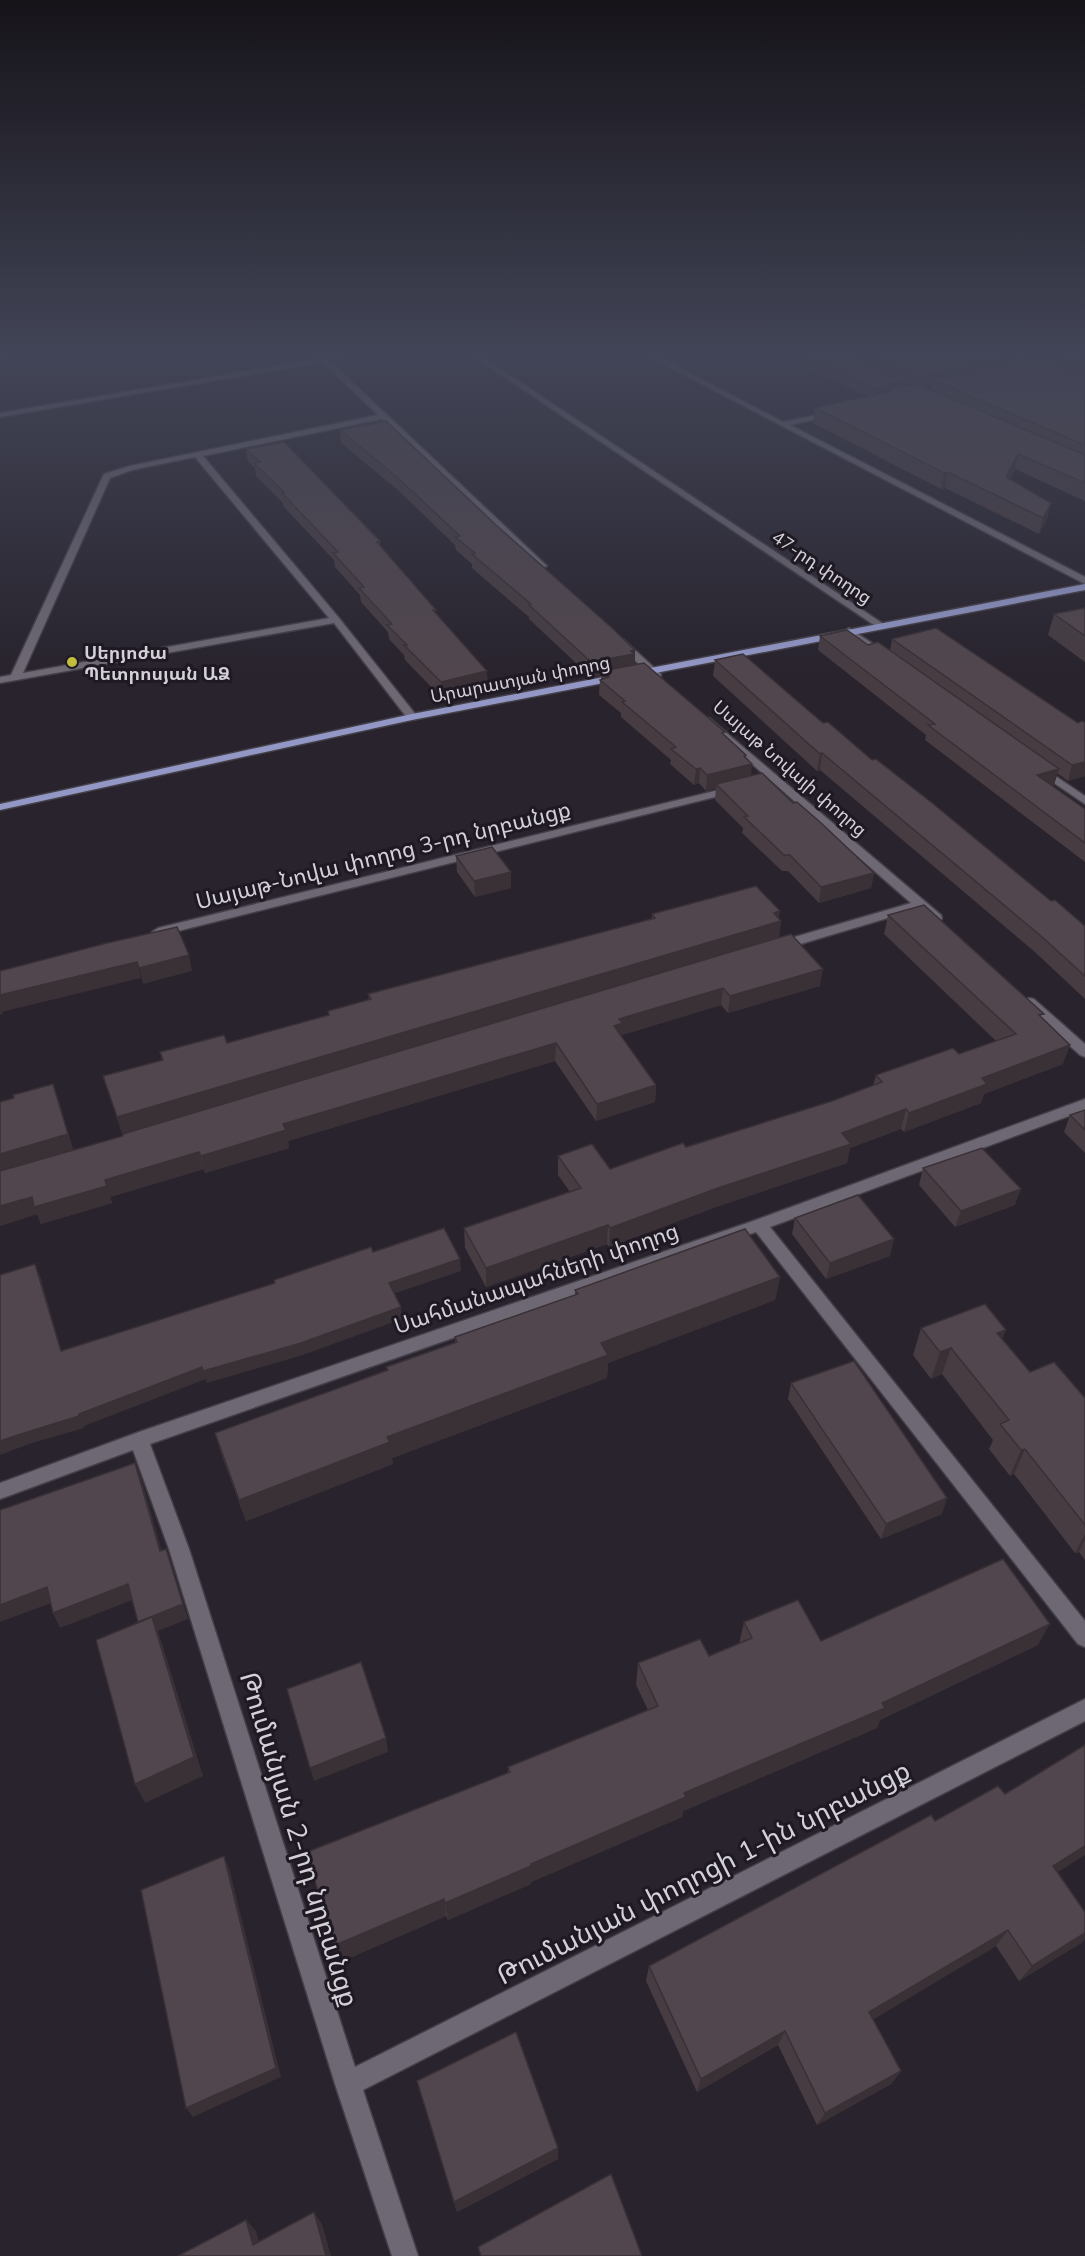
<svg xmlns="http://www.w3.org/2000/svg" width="1085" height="2256" viewBox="0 0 1085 2256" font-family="Mulish,'Noto Sans Armenian',sans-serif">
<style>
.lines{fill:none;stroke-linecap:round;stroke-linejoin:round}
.minor-casing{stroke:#433f47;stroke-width:3}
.major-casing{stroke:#433f47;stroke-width:3}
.minor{fill:#6e6874;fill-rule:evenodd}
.major{fill:#9297c6;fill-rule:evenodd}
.wall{fill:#463c42;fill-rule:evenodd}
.shaded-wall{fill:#393136}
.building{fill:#51464d;stroke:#393136;stroke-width:1.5}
.poi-dot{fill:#c3bd3e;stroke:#1e1923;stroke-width:2}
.labels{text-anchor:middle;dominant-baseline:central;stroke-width:6;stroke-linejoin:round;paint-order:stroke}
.far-street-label{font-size:18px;fill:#d3d0d7;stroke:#1e1923}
.far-poi-label{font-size:18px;font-weight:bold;fill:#d3d0d7;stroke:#1e1923;text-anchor:start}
.street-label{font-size:22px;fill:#d3d0d7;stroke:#1e1923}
.near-street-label{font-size:27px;fill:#d3d0d7;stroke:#1e1923}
</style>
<rect width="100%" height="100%" fill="#28232d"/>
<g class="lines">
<defs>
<g id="minor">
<polygon points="0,356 14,356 0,360"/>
<path d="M 317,356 L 352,356 L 330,361 L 547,566 L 539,568 L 382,419 L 203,456 L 339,618 L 416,715 L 416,719 L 408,719 L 334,623 L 0,683 L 0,677 L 11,675 L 104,474 L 130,466 L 378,415 L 323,362 L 0,417 L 0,413 L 319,359 ZM 195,457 L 329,618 L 23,673 L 110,478 L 132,470 Z"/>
<polygon points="473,356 481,356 885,625 877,627"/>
<polygon points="648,356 657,356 783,422 835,411 835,415 790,425 1085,577 1085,584"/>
<polygon points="849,628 890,655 890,659 882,659 846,633 844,631"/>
<polygon points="617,639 623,639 661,674 661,678 653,678 617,643"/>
<polygon points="709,718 941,915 942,918 941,921 931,921 918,909 784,949 774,949 772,946 774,943 911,903 705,723 704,721"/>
<polygon points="1039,765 1085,796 1085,804 1035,770 1035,766"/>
<polygon points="735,786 739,787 739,791 158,936 152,932 158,928"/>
<polygon points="1029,998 1034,999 1085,1044 1085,1057 1080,1055 1024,1005 1022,1002 1024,999"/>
<polygon points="1085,1099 1085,1110 770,1227 1085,1621 1085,1647 1078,1644 756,1232 150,1444 189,1549 355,2067 1085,1699 1085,1721 363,2090 418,2256 392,2256 335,2084 169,1549 133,1450 0,1499 0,1483 139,1432 753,1221"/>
</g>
<polygon id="major" points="1085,584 1085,590 412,720 0,810 0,804 412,714"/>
</defs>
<use href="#minor" class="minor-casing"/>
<use href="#major" class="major-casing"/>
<use href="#minor" class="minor"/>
<use href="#major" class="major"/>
</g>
<g class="wall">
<path d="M 775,356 L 1085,356 L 1085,501 L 1015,469 L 1010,479 L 1051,503 L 1047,519 L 1039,534 L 945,488 L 941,489 L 813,423 L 815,408 L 868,396 L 794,363 L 790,363 ZM 904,383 L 910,385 L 903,387 ZM 932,385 L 931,390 L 925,387 Z"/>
<polygon points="340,430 496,525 635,650 635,664 724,735 746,755 746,758 751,776 793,803 874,873 871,888 819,903 788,871 782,871 742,833 743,828 715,800 716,788 706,791 699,783 694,785 670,764 671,760 621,717 621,713 599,695 600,680 601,679 601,675 591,677 529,619 529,617 472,568 472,564 456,550 455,545 399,491 341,443"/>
<polygon points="246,449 380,541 380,545 436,614 488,686 441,697 405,660 404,655 389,639 388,632 361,602 360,595 335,567 334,560 283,506 283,503 256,476 255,468 248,461"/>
<polygon points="1085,608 1085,662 1048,635 1054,614"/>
<polygon points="820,636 868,645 890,651 892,639 1078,723 1085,723 1085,776 1068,781 1057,773 1054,785 1051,785 1085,809 1085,862 925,740 926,735 818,650"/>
<polygon points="715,660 823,723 872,760 1051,901 1085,926 1085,999 1036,953 820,770 817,771 713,676"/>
<polygon points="456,856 511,888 475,897 457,872"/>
<polygon points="652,914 779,918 779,937 820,986 728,1013 721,1005 622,1035 622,1037 656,1085 655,1102 596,1121 555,1061 288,1141 289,1148 205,1173 204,1169 110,1197 112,1203 41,1224 37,1214 0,1226 0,1102 59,1101 73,1150 123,1136 103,1076 162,1060 160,1052 227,1043 328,1015 328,1011 369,1000 368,994 652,919"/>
<polygon points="888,915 1042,1018 1063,1064 984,1094 981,1103 904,1132 901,1129 850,1148 847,1163 716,1207 609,1247 607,1244 486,1287 465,1248 464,1228 570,1192 558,1175 558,1156 610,1169 686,1147 832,1101 873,1086 876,1075 959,1054 996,1041 884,934"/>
<polygon points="1085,1110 1085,1153 1064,1132 1070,1115"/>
<polygon points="923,1168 1015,1205 955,1227 919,1185"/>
<polygon points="795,1218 890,1256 826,1279 792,1234"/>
<polygon points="780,1277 775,1300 608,1363 607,1378 392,1458 393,1464 246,1521 222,1456 215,1433 387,1370 386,1367 455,1343 455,1337 575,1295 575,1290"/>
<polygon points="921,1328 1003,1339 1030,1372 1085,1398 1085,1560 1079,1552 1075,1553 1014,1474 1010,1476 989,1449 993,1440 942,1374 931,1379 913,1355"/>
<polygon points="791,1383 942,1514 881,1539 788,1399"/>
<polygon points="744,1622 821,1641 1038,1645 880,1720 877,1728 683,1811 682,1817 531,1882 531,1884 448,1920 446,1916 338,1963 508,1772 508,1767 648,1710 636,1685 638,1663 709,1656 739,1644"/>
<polygon points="935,1821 1058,1872 1085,1912 1085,1939 1081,1943 1019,1981 996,1946 873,2019 901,2071 891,2084 817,2125 778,2045 697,2092 646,1981 649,1966"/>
<polygon points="417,2081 558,2148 558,2159 457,2212"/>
</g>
<g class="shaded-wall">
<polygon points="791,356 795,356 794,363 790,363"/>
<polygon points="1011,356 1020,356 1018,365 933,380 932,385 917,389 919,377"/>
<polygon points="1032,356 1049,356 1048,359 1031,362"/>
<polygon points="904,381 902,392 888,390 888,396 873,399 875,388"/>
<polygon points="1018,454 1015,469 1003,492 1006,477"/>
<polygon points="948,472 945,488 941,489 944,473"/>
<polygon points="1051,503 1047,519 1039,534 1043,518"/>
<polygon points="635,650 635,664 602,671 601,675 591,677 591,662"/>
<polygon points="487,671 488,686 441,697 441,682"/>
<polygon points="822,753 820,770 817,771 820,754"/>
<polygon points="746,755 745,766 752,764 751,780 716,784 716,788 706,791 707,775"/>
<polygon points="1085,762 1085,776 1068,781 1072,765"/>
<polygon points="700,768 699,783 694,785 696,769"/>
<polygon points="1059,769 1054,785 1033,791 1037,775"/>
<polygon points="511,872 511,888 475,897 474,881"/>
<polygon points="874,873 871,888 819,903 821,887"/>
<polygon points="780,911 778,922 781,921 779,940 123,1137 117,1117"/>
<polygon points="189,955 192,971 143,984 139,968"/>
<polygon points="137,962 141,978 2,1012 3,1014 0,1015 0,995"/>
<polygon points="823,969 820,986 728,1013 730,996"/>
<polygon points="723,988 721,1005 622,1035 622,1041 614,1026 619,1019"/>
<polygon points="556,1043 555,1061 288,1141 289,1148 205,1173 201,1156 283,1124"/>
<polygon points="1070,1045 1063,1064 984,1094 981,1103 904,1132 909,1113 982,1078"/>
<polygon points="53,1084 74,1152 0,1174 0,1154"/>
<polygon points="656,1085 655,1102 596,1121 597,1104"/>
<polygon points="906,1109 901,1129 850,1148 847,1163 716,1207 609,1247 610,1228 842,1133"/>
<polygon points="199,1152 204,1169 110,1197 105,1180"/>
<polygon points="107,1186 112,1203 41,1224 37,1214 0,1226 0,1206 32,1197"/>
<polygon points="1021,1189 1015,1205 955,1227 961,1211"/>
<polygon points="608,1225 607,1244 486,1287 486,1268"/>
<polygon points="894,1239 890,1256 826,1279 830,1263"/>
<polygon points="460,1259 461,1271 390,1295 389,1283"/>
<polygon points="35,1264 40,1276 65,1363 61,1351"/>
<polygon points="780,1277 775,1300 608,1363 607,1378 392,1458 393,1464 246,1521 239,1500 387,1437 601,1343"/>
<polygon points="401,1307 402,1319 303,1355 207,1383 206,1379 84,1426 84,1428 29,1444 0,1455 0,1441 202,1367"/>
<polygon points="1006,1330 996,1356 997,1333"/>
<polygon points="951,1348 942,1374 931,1379 940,1352"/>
<polygon points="1025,1449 1014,1474 1010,1476 1021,1450"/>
<polygon points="135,1463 141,1478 166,1566 160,1551"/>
<polygon points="947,1498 942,1514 881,1539 886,1524"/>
<polygon points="1085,1534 1085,1540 1079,1552 1075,1553"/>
<polygon points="166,1549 188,1619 158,1631 203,1776 145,1803 135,1784 144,1636"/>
<polygon points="128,1584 135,1599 60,1628 53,1613"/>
<polygon points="47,1587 54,1602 0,1622 0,1605"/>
<polygon points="1050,1624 1038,1645 880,1720 877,1728 683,1811 682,1817 531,1882 531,1884 448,1920 445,1903 882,1703"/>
<polygon points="386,1738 388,1752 314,1781 310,1768"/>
<polygon points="1085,1846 1085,1855 1041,1883 1053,1866"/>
<polygon points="224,1856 229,1868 281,2077 193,2117 186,2108"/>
<polygon points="444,1899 446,1916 338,1963 333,1946"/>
<polygon points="1008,1930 996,1946 861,2027 869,2012"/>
<polygon points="1085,1933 1085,1939 1081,1943 1019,1981 1032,1966"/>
<polygon points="785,2031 778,2045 697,2092 701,2079"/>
<polygon points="901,2071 891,2084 817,2125 825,2113"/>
<polygon points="558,2148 558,2159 457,2212 454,2202"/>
<polygon points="314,2212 322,2224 331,2256 326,2256"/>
<polygon points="246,2220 256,2231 263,2256 253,2245"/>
</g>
<g class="building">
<polygon points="806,356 850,356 904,381 875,388"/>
<polygon points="872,356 1011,356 919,377"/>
<polygon points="1058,356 1085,356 1085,367"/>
<polygon points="1034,357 1085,376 1085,445 933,380"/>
<polygon points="917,384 1085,455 1085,483 1018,454 1006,477 1051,503 1043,518 948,472 944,473 815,408 891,391 888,390"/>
<polygon points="386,421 496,525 611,627 635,650 631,651 634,654 591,662 529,605 531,604 472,554 475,553 455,537 460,536 398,478 340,430"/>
<polygon points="284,442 380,541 377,542 436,610 433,610 487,671 441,682 404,645 407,645 387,625 392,624 359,588 364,587 333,553 338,552 282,493 284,492 254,463 260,462 246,449"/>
<polygon points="1085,608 1085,636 1054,614"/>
<polygon points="936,628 1078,723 1082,721 1085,723 1085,762 1072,765 892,639"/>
<polygon points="847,630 868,645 878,642 1059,769 1037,775 1085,809 1085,843 928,725 935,724 820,636"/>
<polygon points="743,654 823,723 828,722 872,760 876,759 931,802 1051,901 1055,900 1085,926 1085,976 1041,936 822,753 820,754 715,660"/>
<polygon points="644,663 725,732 722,733 746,755 744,756 752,764 707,775 700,768 696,769 671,749 676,747 622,702 625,701 600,680 609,677 602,671"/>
<polygon points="762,773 793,803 797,802 820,822 874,873 821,887 790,855 784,855 744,817 748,816 716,784"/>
<polygon points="492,847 511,872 474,881 456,856"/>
<polygon points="756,886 780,911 774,913 781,921 117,1117 103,1076 163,1060 160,1052 224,1035 227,1043 329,1015 328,1011 371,999 368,994 655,918 652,914"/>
<polygon points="924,905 1044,1014 1039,1015 1070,1045 982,1078 987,1084 909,1113 906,1109 842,1133 851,1144 718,1188 610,1228 608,1225 486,1268 464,1228 581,1188 558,1156 592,1144 610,1169 683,1143 686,1147 832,1101 882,1082 876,1075 953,1048 959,1054 1016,1034 888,915"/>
<polygon points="177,927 189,955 139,968 137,962 0,995 0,971 107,943"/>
<polygon points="791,934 823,969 730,996 723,988 619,1019 623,1023 614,1026 656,1085 597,1104 556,1043 283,1124 286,1130 201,1156 199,1152 105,1180 107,1186 34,1207 32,1197 0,1206 0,1171 123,1136 123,1134"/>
<polygon points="53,1084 68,1134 0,1154 0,1102 14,1098 13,1095"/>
<polygon points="1085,1110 1085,1130 1070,1115"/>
<polygon points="982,1148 1021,1189 961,1211 923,1168"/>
<polygon points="858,1195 894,1239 830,1263 795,1218"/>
<polygon points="444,1228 460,1259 389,1283 401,1307 301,1343 203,1371 202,1367 79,1414 79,1416 24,1433 0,1441 0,1275 35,1264 61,1351 275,1283 274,1280 371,1247 373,1252"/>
<polygon points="745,1229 780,1277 601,1343 608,1355 387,1437 390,1442 239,1500 215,1433 388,1370 386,1367 457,1342 455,1337 578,1294 575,1290"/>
<polygon points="985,1304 1006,1330 997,1333 1030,1372 1054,1362 1085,1398 1085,1525 1025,1449 1021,1450 1000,1424 1009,1420 951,1348 940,1352 921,1328"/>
<polygon points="854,1361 947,1498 886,1524 791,1383"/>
<polygon points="135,1463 160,1551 166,1549 183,1604 138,1622 128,1584 53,1613 47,1587 0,1605 0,1510"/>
<polygon points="1003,1559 1050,1624 882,1703 885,1708 684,1793 686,1797 531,1864 531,1866 445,1903 444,1899 333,1946 307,1852 510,1772 508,1767 658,1706 638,1663 700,1639 709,1656 752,1638 744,1622 798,1600 821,1641"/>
<polygon points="152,1617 194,1757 135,1784 96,1640"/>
<polygon points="361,1662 386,1738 310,1768 287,1689"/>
<polygon points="1085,1745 1085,1846 1053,1866 1085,1912 1085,1933 1032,1966 1008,1930 869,2012 901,2071 825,2113 785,2031 701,2079 649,1966 931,1815 935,1821 998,1786 1005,1794"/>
<polygon points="224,1856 276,2068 186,2108 141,1890"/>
<polygon points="516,2032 558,2148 454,2202 417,2081"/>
<polygon points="611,2174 642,2256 481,2256 478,2247"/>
<polygon points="314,2212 326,2256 178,2256 246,2220 253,2245"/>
</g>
<linearGradient id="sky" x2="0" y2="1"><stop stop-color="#161319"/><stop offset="0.53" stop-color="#424557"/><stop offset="1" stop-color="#424557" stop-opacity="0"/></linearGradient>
<rect width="1085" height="672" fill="url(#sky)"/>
<circle class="poi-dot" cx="72" cy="662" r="6"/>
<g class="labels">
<g class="far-street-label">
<text transform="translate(822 567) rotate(34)">47-րդ փողոց</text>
<text transform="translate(520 679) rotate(-11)">Արարատյան փողոց</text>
<text transform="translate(790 768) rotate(41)">Սայաթ Նովայի փողոց</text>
</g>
<g class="far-poi-label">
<text x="84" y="652">Սերյոժա<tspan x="84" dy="21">Պետրոսյան ԱՁ</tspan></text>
</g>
<g class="street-label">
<text transform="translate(383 855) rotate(-14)">Սայաթ-Նովա փողոց 3-րդ նրբանցք</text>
<text transform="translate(536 1278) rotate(-19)">Սահմանապահների փողոց</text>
</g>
<g class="near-street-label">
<text transform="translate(300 1839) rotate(73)">Թումանյան 2-րդ նրբանցք</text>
<text transform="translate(703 1872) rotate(-27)">Թումանյան փողոցի 1-ին նրբանցք</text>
</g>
</g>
</svg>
